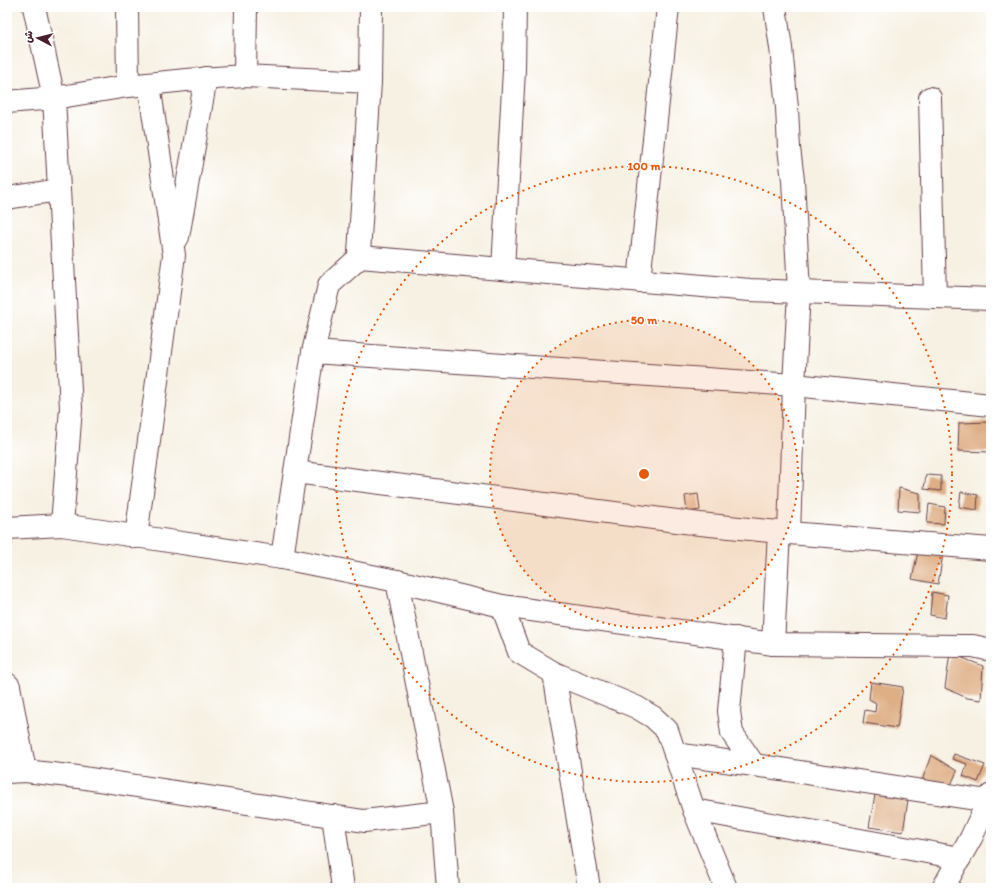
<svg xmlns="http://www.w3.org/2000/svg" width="998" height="895" viewBox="0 0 998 895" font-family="Itim,'Playpen Sans Arabic',sans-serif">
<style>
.building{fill:#deae84}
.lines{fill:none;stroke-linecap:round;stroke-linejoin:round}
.street-casing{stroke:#643e47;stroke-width:24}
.street{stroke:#fff;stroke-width:22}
.ring{fill:none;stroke:#e8590c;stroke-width:2;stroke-dasharray:2 4}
.centre{fill:#e8590c;stroke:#fff;stroke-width:2}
.ring-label{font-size:12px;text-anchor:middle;font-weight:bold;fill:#e8590c;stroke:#fff;stroke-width:3;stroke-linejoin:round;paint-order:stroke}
</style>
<rect width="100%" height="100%" fill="#fff"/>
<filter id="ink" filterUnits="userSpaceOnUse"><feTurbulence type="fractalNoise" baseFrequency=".025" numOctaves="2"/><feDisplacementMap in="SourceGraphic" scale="8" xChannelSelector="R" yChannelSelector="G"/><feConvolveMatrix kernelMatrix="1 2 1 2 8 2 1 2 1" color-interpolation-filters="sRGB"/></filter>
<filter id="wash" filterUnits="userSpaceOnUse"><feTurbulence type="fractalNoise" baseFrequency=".012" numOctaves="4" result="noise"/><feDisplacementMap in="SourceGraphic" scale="16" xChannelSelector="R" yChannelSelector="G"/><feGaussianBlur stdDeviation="0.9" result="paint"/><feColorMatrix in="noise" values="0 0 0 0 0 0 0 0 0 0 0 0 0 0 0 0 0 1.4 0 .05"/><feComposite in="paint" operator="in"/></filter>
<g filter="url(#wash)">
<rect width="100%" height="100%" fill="#f7f1e3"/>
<g id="blocks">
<g class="building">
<polygon points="991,422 991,452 958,451 959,423"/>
<polygon points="926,475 941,476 941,491 924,489"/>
<polygon points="899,488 920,493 920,512 898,510"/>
<polygon points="961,492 978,495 977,510 959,507"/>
<polygon points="698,494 700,510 687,512 685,496"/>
<polygon points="929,504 945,507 944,524 927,523"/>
<polygon points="918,552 943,554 938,584 912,579"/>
<polygon points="932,592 948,595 945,618 930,615"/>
<polygon points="950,653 983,666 981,700 967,698 945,688"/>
<polygon points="871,682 903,687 897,728 863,723 865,710 875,712 876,703 869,699"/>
<polygon points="954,754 985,765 978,782 963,776 967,764 952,759"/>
<polygon points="931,755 957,771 947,794 922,781"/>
<polygon points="875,795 908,800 903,832 869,827"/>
</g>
</g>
</g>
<g filter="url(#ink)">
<use href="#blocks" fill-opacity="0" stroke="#643e47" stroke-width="1"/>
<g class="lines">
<defs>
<g id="street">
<polyline points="34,7 54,98 71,408 62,525"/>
<polyline points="127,7 128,86"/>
<polyline points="775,7 781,48 787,108 789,148 793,180 799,292 794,385 789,533"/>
<polyline points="245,76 246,7"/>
<polyline points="930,98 935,297"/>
<polyline points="7,102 54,98 128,86 186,80 245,76 370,82"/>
<polyline points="7,198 59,190"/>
<polyline points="178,237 206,78"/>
<polyline points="360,257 750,290 799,292 991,299"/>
<polyline points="360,257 359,253 370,82 371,7"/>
<polyline points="503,269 514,70 515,7"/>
<polyline points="639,281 668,7"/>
<polyline points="313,352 794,385 991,405"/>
<polyline points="295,472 700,524 789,533 991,549"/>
<polyline points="7,528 62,525 282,558 397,581 442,812 448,888"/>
<polyline points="136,537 174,255 149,84"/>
<polyline points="282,558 313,352 329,285 360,257"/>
<polyline points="397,581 502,606 773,644 962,646 973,646 991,650"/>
<polyline points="502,606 519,652 554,673 636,707 653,717 667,730 694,810 726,888"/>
<polyline points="736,638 729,711 732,733 754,765"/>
<polyline points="773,644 779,532"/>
<polyline points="554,673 589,888"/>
<polyline points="7,684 9,686 25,771"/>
<polyline points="675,754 754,765 988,801"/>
<polyline points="7,772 25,771 78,777 364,821 442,812"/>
<polyline points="694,810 960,858"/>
<polyline points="333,816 343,888"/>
<polyline points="943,888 971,838 991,795"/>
</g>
</defs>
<use href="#street" class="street-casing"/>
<use href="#street" class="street"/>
</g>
</g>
<circle cx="644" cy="474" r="154" fill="#e8590c" fill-opacity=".12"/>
<g class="ring">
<circle cx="644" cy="474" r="154"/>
<circle cx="644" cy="474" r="308"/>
</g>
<circle cx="644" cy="474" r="6" class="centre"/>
<g class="ring-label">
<text x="644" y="170">100 m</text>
<text x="644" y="324">50 m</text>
</g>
<rect width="998" height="895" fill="none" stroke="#fff" stroke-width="24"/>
<g transform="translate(38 38) rotate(277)" stroke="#ffffff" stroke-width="3" paint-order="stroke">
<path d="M0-3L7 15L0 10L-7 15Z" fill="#4a1f2b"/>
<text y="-6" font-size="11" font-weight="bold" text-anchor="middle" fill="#4a1f2b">ش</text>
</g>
</svg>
